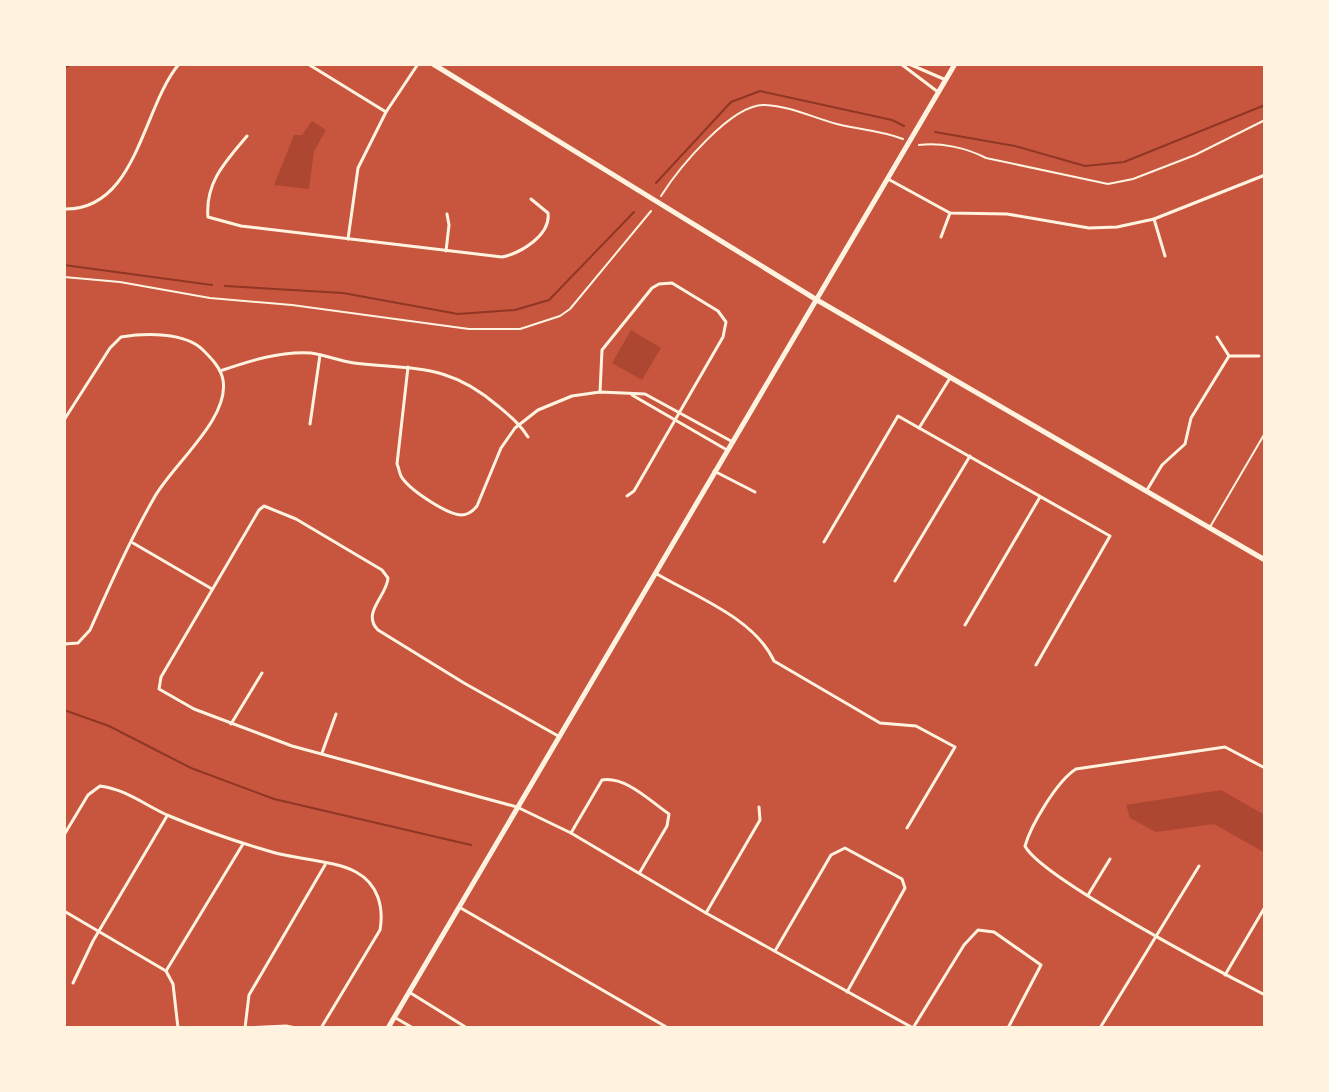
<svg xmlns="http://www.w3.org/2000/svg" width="1329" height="1092" viewBox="0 0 1329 1092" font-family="'DM Sans',sans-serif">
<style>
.green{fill:#ae4732}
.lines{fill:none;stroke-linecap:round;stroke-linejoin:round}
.stream{stroke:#8f3625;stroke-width:2}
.canal{stroke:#8f3625;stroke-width:7}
.path{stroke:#fff3e0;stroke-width:2}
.service{stroke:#fff3e0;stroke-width:2}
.minor{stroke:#fff3e0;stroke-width:3}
.secondary{stroke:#fff3e0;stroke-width:5}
</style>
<rect width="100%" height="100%" fill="#c8553d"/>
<g class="green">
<polygon points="312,121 326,130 314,151 309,189 274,185 294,135 302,135"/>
<polygon points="631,330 661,348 642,380 612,363"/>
<polygon points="1221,790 1265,815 1265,853 1214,824 1156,832 1130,818 1126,805"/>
</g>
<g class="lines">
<g class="stream">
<polyline points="935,132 1015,146 1085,166 1124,162 1265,105"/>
<polyline points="656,183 731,102 760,91 892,120 904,126"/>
<polyline points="64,265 212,285"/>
<polyline points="225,286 343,293 458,314 515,310 549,300 634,212"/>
<polyline points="64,710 109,726 191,768 274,799 471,845"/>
</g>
<polyline class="canal" points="64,65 66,64"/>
<g class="path">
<path d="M 919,145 C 940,142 967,148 986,158 L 1108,184 L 1133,179 L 1195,155 L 1265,120"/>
<path d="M 661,196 C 678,169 732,103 765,105 C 790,106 814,118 837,124 C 860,130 880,130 903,139"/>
<polyline points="64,277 120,282 210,298 292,305 469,329 520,329 560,316 570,309 651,211"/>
</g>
<polyline class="service" points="1210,527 1265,433"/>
<g class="minor">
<polyline points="308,64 386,112"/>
<polyline points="901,64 938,92"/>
<polyline points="909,64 946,80"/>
<path d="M 247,136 C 226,161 205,182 208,217 L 241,226 L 502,257 C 521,253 551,235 548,213 L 531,199"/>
<polyline points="888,179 950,213 1007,214 1089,228 1117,227 1154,219 1265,175"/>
<path d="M 64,209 C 137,211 142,108 179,64"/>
<polyline points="1154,219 1165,256"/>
<polyline points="941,237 950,213"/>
<polyline points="348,239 358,168 386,112 418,64"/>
<polyline points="446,251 449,225 447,214"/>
<polyline points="1217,337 1229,356"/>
<polyline points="1229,356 1259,356"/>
<path d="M 408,367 L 397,464 C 399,468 399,472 401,476 C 408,489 446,514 461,515 C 468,515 473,511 477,506 L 501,448 L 515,428 L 538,410 L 572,396 L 600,392 L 645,394 L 731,441"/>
<path d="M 220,371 C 249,361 280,351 311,353 C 326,355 339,361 354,363 C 415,370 448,363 498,406 C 510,416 520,424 528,437"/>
<polyline points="600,392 602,350 652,288 659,284 672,283 718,311 726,322 723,337 634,491 627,496"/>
<polyline points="632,395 727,450"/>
<path d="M 64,420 L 110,348 L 121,337 C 145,333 185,332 203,350 C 211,358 221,368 223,380 C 230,419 172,465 154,498 C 130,540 110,585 90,630 L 78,643 L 64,644"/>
<polyline points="310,424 320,355"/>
<polyline points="919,428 950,378"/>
<polyline points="714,471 755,492"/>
<polyline points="1147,490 1162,465 1185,444 1191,418 1229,356"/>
<polyline points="824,542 898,416 1110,536 1036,665"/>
<polyline points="133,543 212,589"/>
<path d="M 657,574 C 696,597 754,618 774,661 L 880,723 L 916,726 L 955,747 L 907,828"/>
<polyline points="895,581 970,456"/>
<polyline points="965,625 1040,497"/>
<polyline points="231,724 262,673"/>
<path d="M 560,737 L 464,683 L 378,630 C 361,613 387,596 388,578 L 382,570 L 296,519 L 264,506 L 259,510 L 161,677 L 159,689 L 194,709 L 292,746 L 517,807 L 571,833 L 706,913 L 913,1028"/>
<polyline points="322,753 336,714"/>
<path d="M 1265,768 L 1225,747 L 1076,769 C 1057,781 1031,825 1025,846 C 1041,878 1224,974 1265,995"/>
<path d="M 571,833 L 602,780 C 626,776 651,802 669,814 L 667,826 L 640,872"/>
<path d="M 64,835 L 88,795 L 100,786 C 125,789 145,805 167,815 C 200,829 237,842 272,852 C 295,859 337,861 356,872 C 378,884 384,907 380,930 L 321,1028"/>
<polyline points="1088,895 1110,859"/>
<polyline points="459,907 668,1028"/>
<polyline points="64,911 166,971 173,984 178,1028"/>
<polyline points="706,913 760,820 759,807"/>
<polyline points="775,951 831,855 845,848 902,879 905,888 847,992"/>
<polyline points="166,971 243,844"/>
<polyline points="1225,975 1265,907"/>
<polyline points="73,983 93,941 167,816"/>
<polyline points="409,992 467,1028"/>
<polyline points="394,1017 413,1028"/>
<polyline points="245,1028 249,995 325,865"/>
<polyline points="246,1028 286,1026 296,1028"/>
<polyline points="913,1028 964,945 978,930 994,932 1041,965 1008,1028"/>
<polyline points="1100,1028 1199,866"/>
</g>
<g class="secondary">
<polyline points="433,64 817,300 1265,560"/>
<polyline points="388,1028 955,64"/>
</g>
</g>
<rect width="1329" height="1092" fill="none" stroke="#fff3e0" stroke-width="132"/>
</svg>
